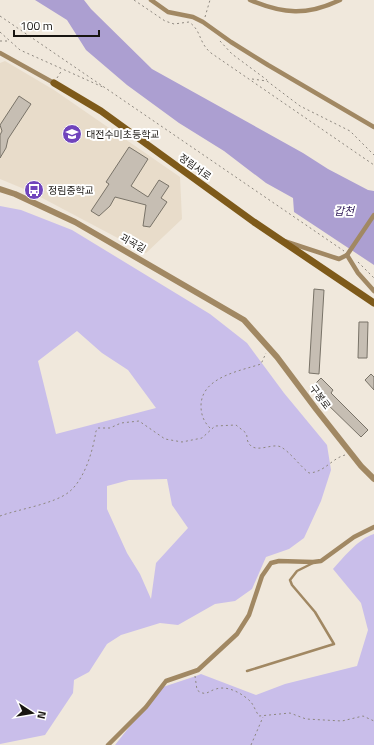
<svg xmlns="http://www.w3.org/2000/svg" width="374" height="745" viewBox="0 0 374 745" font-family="'Titillium Web','Noto Sans KR',sans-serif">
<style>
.built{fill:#e8dcca}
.green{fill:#c9beea;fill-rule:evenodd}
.water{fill:#ac9fd1}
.building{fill:#c6beb3;stroke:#797368}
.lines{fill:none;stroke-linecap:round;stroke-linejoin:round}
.path{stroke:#8d877f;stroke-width:1;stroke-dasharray:2 3;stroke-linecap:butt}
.service{stroke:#a18863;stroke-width:2.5}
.minor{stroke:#a18863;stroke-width:4.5}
.tertiary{stroke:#a18863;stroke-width:6}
.secondary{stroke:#7e5a1a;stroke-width:7}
.labels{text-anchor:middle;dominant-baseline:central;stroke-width:4;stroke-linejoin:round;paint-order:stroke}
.poi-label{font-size:10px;fill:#181511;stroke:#fff;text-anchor:start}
.street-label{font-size:10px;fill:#181511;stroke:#fff}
.water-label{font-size:11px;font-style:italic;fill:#35205c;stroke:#fff}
</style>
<rect width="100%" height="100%" fill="#f0e8dc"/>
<polygon class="built" points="5,61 54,90 180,177 182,219 146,253 29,191 0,179 0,63"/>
<g class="green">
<path d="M 0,206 L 21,210 L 72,230 L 210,314 L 247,343 L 284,393 L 327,445 L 331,470 L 321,501 L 304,538 L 289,549 L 266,557 L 252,589 L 235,601 L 215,604 L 178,625 L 160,623 L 121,635 L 107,644 L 89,672 L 74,680 L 73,693 L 45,735 L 0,744 ZM 77,331 L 102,353 L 128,370 L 156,408 L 56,434 L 38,361 ZM 167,479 L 172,505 L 188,528 L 156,563 L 151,599 L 140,574 L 127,553 L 107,509 L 107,486 L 129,480 Z"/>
<path d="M 374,534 L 374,745 L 115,745 L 160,688 L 196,676 L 201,674 L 256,695 L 285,684 L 357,666 L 368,630 L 361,603 L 333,569 C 344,557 358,539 374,534 Z"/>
</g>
<polygon class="water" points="35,0 84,0 91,9 152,69 303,153 328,169 368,190 374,191 374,265 294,212 293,198 266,183 224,151 179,123 127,85 86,50 67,20"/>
<g class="building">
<polygon points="19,96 31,104 8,139 6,148 0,158 0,135 2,131 0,125"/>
<polygon points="129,147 148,159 131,186 148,197 159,180 169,186 161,198 167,202 150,227 143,226 146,205 115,197 110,206 99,216 91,211 109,184 106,182"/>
<polygon points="314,289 324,290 319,374 309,373"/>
<polygon points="359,322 368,322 367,358 358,358"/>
<polygon points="371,374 374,377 374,390 365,380"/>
<polygon points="321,378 333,390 331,393 368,430 361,437 323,400 326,397 314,385"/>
</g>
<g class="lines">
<g class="path">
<path d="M 134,0 L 165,21 L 174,24 L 189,22 C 202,31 198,42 211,53 L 374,165"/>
<polyline points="0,16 344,251"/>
<polyline points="205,17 210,0"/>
<polyline points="0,32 20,50 105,88"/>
<polyline points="0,41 8,41"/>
<polyline points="220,41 232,54 267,80"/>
<polyline points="57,78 62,70"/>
<polyline points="252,79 267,81 300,106 350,131 374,155"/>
<polyline points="358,262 374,278"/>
<path d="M 210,428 C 204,422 201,415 201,406 C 201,377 240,371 261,364 L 266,353"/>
<path d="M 0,516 C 19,509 54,504 69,492 C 85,479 93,450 96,431 L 98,428 L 110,428 L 121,423 L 139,421 L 165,439 L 182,442 L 202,438 L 215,426 L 236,425 L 246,433 C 247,435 247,437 247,439 C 252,457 271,442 281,447 C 290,452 300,466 309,473 C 325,472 331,459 345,455"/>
<path d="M 195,676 L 197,690 C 206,697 208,691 216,689 C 228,685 243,694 251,702 C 254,706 256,712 259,716 L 290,713 L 306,719 L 342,721 L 363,716 L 374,721"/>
<polyline points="251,745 263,717"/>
</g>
<polyline class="service" points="247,671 334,644 315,612 292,585 290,580 297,571 313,563"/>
<g class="minor">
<polyline points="151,0 168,12 193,17 203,22 231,42 268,65 374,127"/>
<path d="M 250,0 C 283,14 307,16 340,0"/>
<polyline points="0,53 54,83"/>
<polyline points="284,241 339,259 347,255 374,215"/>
<polyline points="347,255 358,273 374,291"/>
<polyline points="108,745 146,707 166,681 198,670 237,634 249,615 262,576 271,563 279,561 313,562 321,561 354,537 374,527"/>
</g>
<polyline class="tertiary" points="0,189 15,194 75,222 244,320 277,357 316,409 361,466 374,479"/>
<polyline class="secondary" points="54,83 101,111 254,222 374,303"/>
</g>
<defs>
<symbol id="school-disc" viewBox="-11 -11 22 22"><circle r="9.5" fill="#7044bc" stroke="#fff"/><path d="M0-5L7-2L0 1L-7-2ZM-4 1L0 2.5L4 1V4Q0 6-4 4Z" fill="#fff"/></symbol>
<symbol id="bus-disc" viewBox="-11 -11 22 22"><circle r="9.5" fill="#7044bc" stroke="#fff"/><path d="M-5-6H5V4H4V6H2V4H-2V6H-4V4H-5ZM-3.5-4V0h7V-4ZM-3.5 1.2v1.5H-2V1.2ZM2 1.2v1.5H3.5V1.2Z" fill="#fff"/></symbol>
</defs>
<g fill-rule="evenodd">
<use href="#school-disc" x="61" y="123" width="22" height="22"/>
<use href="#bus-disc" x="23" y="179" width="22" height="22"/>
</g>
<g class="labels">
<g class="poi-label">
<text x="86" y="134">대전수미초등학교</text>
<text x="48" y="190">정림중학교</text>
</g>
<g class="street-label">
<text transform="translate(195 167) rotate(36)">정림서로</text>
<text transform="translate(133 243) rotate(30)">괴곡길</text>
<text transform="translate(320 397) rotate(53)">구봉로</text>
</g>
<g class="water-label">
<text x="344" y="211">갑천</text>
</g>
</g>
<g transform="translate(32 713) rotate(102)" stroke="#ffffff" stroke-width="3" paint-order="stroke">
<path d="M0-3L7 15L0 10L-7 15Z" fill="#181511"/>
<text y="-6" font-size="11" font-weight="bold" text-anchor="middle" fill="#181511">N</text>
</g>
<path d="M14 30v6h85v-6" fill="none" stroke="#181511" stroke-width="2"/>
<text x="20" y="30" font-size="12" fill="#181511" stroke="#ffffff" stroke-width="3" paint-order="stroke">100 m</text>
</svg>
